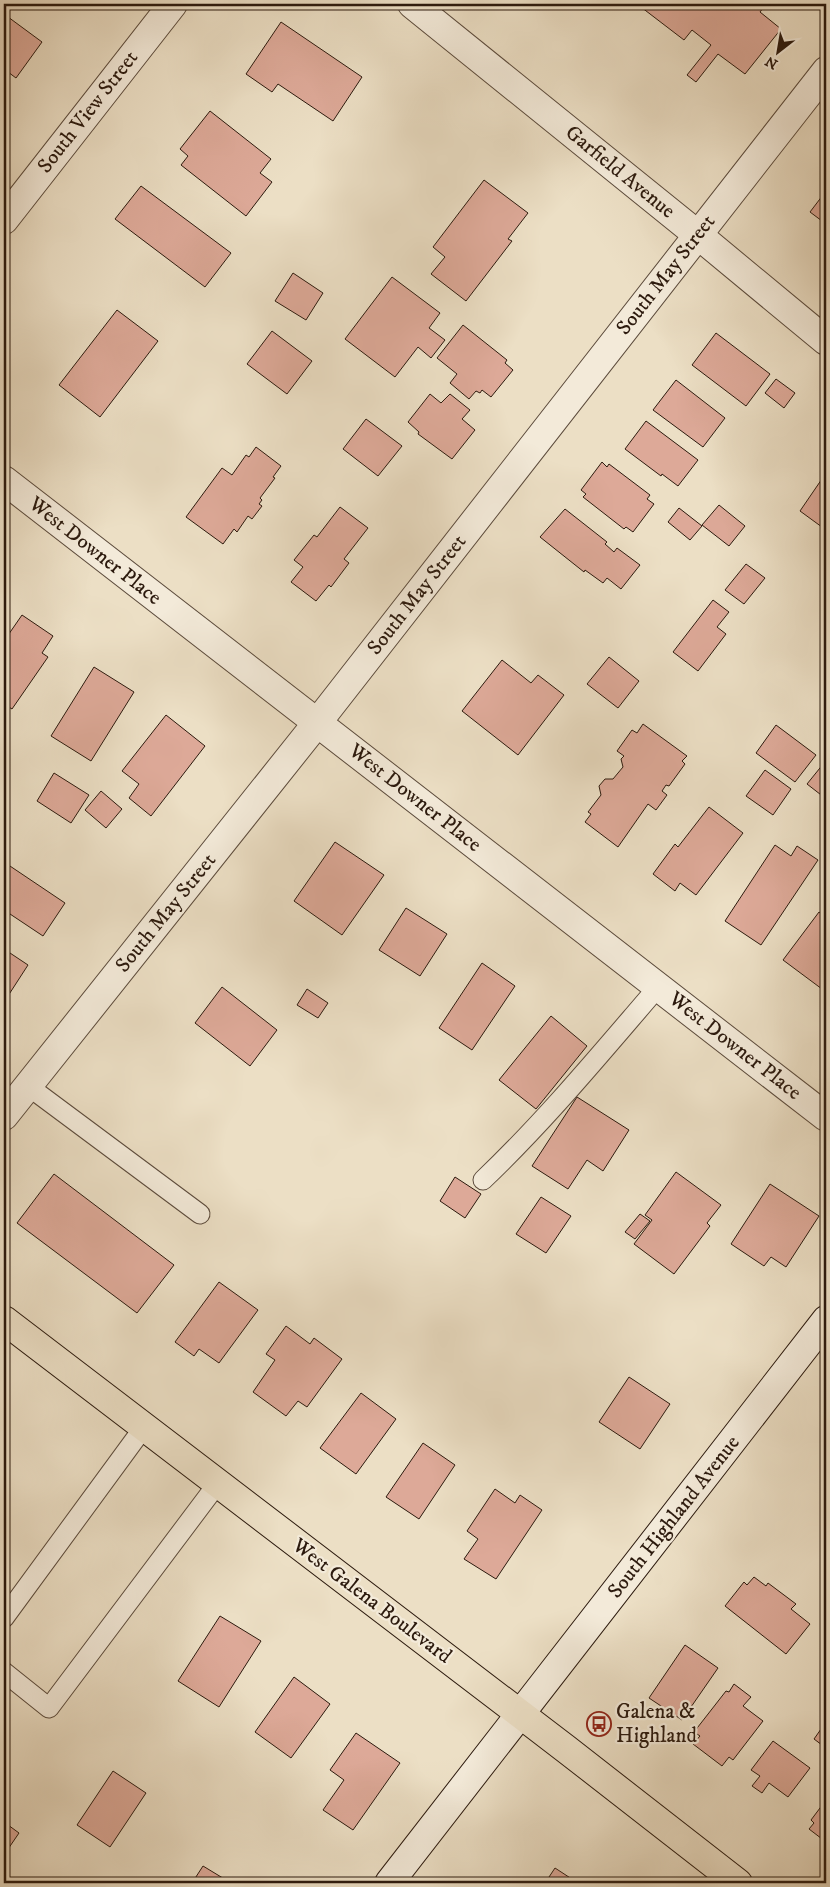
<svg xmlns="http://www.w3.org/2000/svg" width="830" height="1887" viewBox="0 0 830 1887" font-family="'IM FELL DW Pica',serif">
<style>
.building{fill:#dda998;stroke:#2c1a0e}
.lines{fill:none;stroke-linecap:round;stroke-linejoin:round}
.lane-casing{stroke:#5c4b3c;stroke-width:21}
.street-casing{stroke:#5c4b3c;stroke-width:30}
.secondary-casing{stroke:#2c1a0e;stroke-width:30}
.primary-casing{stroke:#2c1a0e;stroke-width:30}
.lane{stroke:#f3ead9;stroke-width:19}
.street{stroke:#f3ead9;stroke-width:28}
.secondary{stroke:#f3ead9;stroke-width:28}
.primary{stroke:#ecdfc5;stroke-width:28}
.labels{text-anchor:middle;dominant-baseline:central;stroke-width:4.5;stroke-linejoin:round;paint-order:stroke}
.street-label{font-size:21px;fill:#2c1a0e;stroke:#f3ead9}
.poi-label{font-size:21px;fill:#2c1a0e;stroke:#f3ead9;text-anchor:start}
</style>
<rect width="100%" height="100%" fill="#ecdfc5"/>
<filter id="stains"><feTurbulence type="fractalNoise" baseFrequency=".004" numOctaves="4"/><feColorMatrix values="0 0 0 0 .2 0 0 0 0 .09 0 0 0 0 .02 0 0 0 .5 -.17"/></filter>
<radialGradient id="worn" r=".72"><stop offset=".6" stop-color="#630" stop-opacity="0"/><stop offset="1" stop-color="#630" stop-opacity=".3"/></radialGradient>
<g class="building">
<polygon points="637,4 766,4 760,12 781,29 745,74 718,54 696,82 687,75 711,45 692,30 684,40"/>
<polygon points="4,14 42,42 16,78 4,69"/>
<polygon points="281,22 362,77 333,121 278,84 272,92 246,74"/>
<polygon points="210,111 271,159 260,173 272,182 246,216 181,165 188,156 180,149"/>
<polygon points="484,180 528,213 508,239 512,241 466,301 431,274 445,257 433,247"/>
<polygon points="141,186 231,253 205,287 115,219"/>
<polygon points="826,191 826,224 810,212"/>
<polygon points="293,273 323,293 306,320 275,301"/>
<polygon points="392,277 440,313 429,328 445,340 431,358 418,347 395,377 345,339"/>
<polygon points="117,310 158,341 100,417 59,385"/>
<polygon points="463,325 507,360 505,363 513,370 491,397 482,390 480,393 476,391 469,399 450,383 457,374 437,358"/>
<polygon points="272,331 312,361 287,394 247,364"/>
<polygon points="716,333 770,374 746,406 692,365"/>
<polygon points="776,379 795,393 784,408 765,393"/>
<polygon points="676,380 725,418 703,447 653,410"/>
<polygon points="430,394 441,403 450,394 470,410 462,419 475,430 452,459 418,434 419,432 408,422"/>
<polygon points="366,419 402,446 378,476 343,449"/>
<polygon points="646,421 698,460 678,486 662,474 661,476 625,449"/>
<polygon points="256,447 281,466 273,477 275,478 260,498 262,500 259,504 262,506 252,519 248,516 237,532 234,529 223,544 186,517 222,468 232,475 246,455 249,457"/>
<polygon points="602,462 607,467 609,464 650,495 647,499 654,504 633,532 626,527 624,529 583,497 586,494 581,490"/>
<polygon points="826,473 826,530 800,511"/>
<polygon points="719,505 745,526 729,546 702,525"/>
<polygon points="340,507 368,528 344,559 349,563 331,587 329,585 316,601 291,582 303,567 294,560 314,535 317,537"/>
<polygon points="679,508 702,526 690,540 668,522"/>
<polygon points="565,509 607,542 605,544 614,552 617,548 640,565 621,589 607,578 603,583 585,570 584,572 540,537"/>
<polygon points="746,564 765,578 744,604 725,590"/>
<polygon points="713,600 729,612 717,627 726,634 698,671 673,652"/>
<polygon points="22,615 53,636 42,653 48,657 12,709 4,704 4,641"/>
<polygon points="609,657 639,681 618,708 587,684"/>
<polygon points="502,660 531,683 538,675 564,695 518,755 462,711"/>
<polygon points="94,667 134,692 91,761 51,736"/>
<polygon points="166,715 205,746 151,816 129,798 139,784 122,771"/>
<polygon points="643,724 687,756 682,761 685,764 669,786 666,785 662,791 667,795 656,810 648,804 618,847 585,822 591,814 588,812 601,795 599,786 605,779 613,779 623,767 621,759 624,756 617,751 632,730 637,733"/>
<polygon points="776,725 816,755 795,782 756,753"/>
<polygon points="824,763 826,765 825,798 807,784"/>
<polygon points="765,770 791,789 773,815 746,796"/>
<polygon points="54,773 89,795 71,823 37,801"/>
<polygon points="101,791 122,809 106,828 85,810"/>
<polygon points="709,807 743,833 696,895 680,883 675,891 653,874 675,844 678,847"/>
<polygon points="335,842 384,875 342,935 294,901"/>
<polygon points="775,845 791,856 797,846 818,860 761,945 725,921"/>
<polygon points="4,862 65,903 43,936 4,910"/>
<polygon points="406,908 447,934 420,976 379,950"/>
<polygon points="819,912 826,917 826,992 783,960"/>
<polygon points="4,949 28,965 6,999 4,998"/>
<polygon points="482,963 515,986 472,1050 439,1028"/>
<polygon points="222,987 277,1030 250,1066 195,1023"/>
<polygon points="307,989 328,1003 318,1018 297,1005"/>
<polygon points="551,1016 587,1046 536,1109 499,1080"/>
<polygon points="577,1097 629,1130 603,1171 587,1160 568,1189 532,1166"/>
<polygon points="676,1172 721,1205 707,1223 710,1226 674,1274 634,1244 652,1220 645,1215"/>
<polygon points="54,1174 174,1265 137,1313 17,1223"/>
<polygon points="455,1177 481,1194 465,1218 440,1201"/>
<polygon points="770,1184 819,1216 786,1267 771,1257 764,1266 731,1244"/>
<polygon points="541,1197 571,1216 546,1253 516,1234"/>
<polygon points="640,1214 650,1221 635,1239 625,1232"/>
<polygon points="219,1282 258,1310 219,1363 199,1349 194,1356 175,1342"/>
<polygon points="286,1326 310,1344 314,1338 342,1359 307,1407 298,1401 286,1416 253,1392 275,1360 266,1354"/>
<polygon points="629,1377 670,1404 640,1449 599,1422"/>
<polygon points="361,1393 396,1419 356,1474 320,1448"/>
<polygon points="423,1443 455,1465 419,1519 386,1497"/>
<polygon points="495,1489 515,1503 520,1495 542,1510 496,1579 464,1559 478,1539 467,1531"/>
<polygon points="754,1577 766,1586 768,1583 796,1604 791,1609 810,1624 786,1654 725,1606 744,1582 747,1585"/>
<polygon points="220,1616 261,1641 219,1707 178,1681"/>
<polygon points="685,1645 718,1668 682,1720 649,1698"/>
<polygon points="294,1677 330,1704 291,1758 255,1732"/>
<polygon points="734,1684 751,1697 743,1706 763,1721 733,1760 729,1757 722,1766 693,1744 700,1736 694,1732 726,1691 729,1692"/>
<polygon points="826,1722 826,1748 814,1739"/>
<polygon points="356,1733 400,1763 353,1830 323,1810 344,1780 330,1770"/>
<polygon points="773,1741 810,1768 788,1797 769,1783 762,1793 752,1786 760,1776 751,1770"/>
<polygon points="113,1771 146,1793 110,1847 77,1825"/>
<polygon points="826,1800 826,1842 809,1829 814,1823 811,1820"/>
<polygon points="4,1822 19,1833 4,1855"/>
<polygon points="203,1866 231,1883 192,1883"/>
<polygon points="555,1868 578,1883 545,1883"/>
</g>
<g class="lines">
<defs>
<g id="lane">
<polyline points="28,1086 200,1214"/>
<path d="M 483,1180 C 546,1120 601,1053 658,987"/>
<polyline points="4,1618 144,1427"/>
<polyline points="4,1672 49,1708 218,1483"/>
</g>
<g id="street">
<polyline points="412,4 698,235 826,341"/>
<polyline points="4,220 173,4"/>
<polyline points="4,480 826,1117"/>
<polyline points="4,1116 317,723 826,71"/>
</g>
<polyline id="secondary" points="389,1883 826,1320"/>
<polyline id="primary" points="4,1320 566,1749 738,1883"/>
</defs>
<use href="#lane" class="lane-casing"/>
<use href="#street" class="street-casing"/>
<use href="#secondary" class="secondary-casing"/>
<use href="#primary" class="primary-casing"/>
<use href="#lane" class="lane"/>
<use href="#street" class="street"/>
<use href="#secondary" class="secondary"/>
<use href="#primary" class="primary"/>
</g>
<defs>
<symbol id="bus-ring" viewBox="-11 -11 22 22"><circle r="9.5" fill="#f3ead9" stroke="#8f2418" stroke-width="1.5"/><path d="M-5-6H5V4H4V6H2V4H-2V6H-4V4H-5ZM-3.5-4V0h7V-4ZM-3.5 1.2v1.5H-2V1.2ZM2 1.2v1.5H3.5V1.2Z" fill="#8f2418"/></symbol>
</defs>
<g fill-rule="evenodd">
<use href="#bus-ring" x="585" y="1710" width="28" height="28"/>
</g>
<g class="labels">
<g class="street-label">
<text transform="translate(88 112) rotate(-52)">South View Street</text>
<text transform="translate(620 172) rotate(39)">Garfield Avenue</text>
<text transform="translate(666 275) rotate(-52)">South May Street</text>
<text transform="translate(95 551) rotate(38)">West Downer Place</text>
<text transform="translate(417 595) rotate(-52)">South May Street</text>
<text transform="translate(415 798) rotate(38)">West Downer Place</text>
<text transform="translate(166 913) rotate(-51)">South May Street</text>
<text transform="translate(735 1046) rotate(38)">West Downer Place</text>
<text transform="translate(674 1517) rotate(-52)">South Highland Avenue</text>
<text transform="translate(372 1601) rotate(37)">West Galena Boulevard</text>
</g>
<g class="poi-label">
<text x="616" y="1712">Galena &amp;<tspan x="616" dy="24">Highland</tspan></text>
</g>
</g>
<rect width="830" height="1887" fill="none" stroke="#ecdfc5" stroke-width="20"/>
<rect x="5" y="5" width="820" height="1877" fill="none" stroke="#2c1a0e" stroke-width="2.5"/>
<rect x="10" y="10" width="810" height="1867" fill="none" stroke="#2c1a0e"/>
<g transform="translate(778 52) rotate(211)" stroke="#f3ead9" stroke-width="4" paint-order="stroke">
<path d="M0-4L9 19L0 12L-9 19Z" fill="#2c1a0e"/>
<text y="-8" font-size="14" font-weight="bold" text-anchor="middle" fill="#2c1a0e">N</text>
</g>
<rect width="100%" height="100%" filter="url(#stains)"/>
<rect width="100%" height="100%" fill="url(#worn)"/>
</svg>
